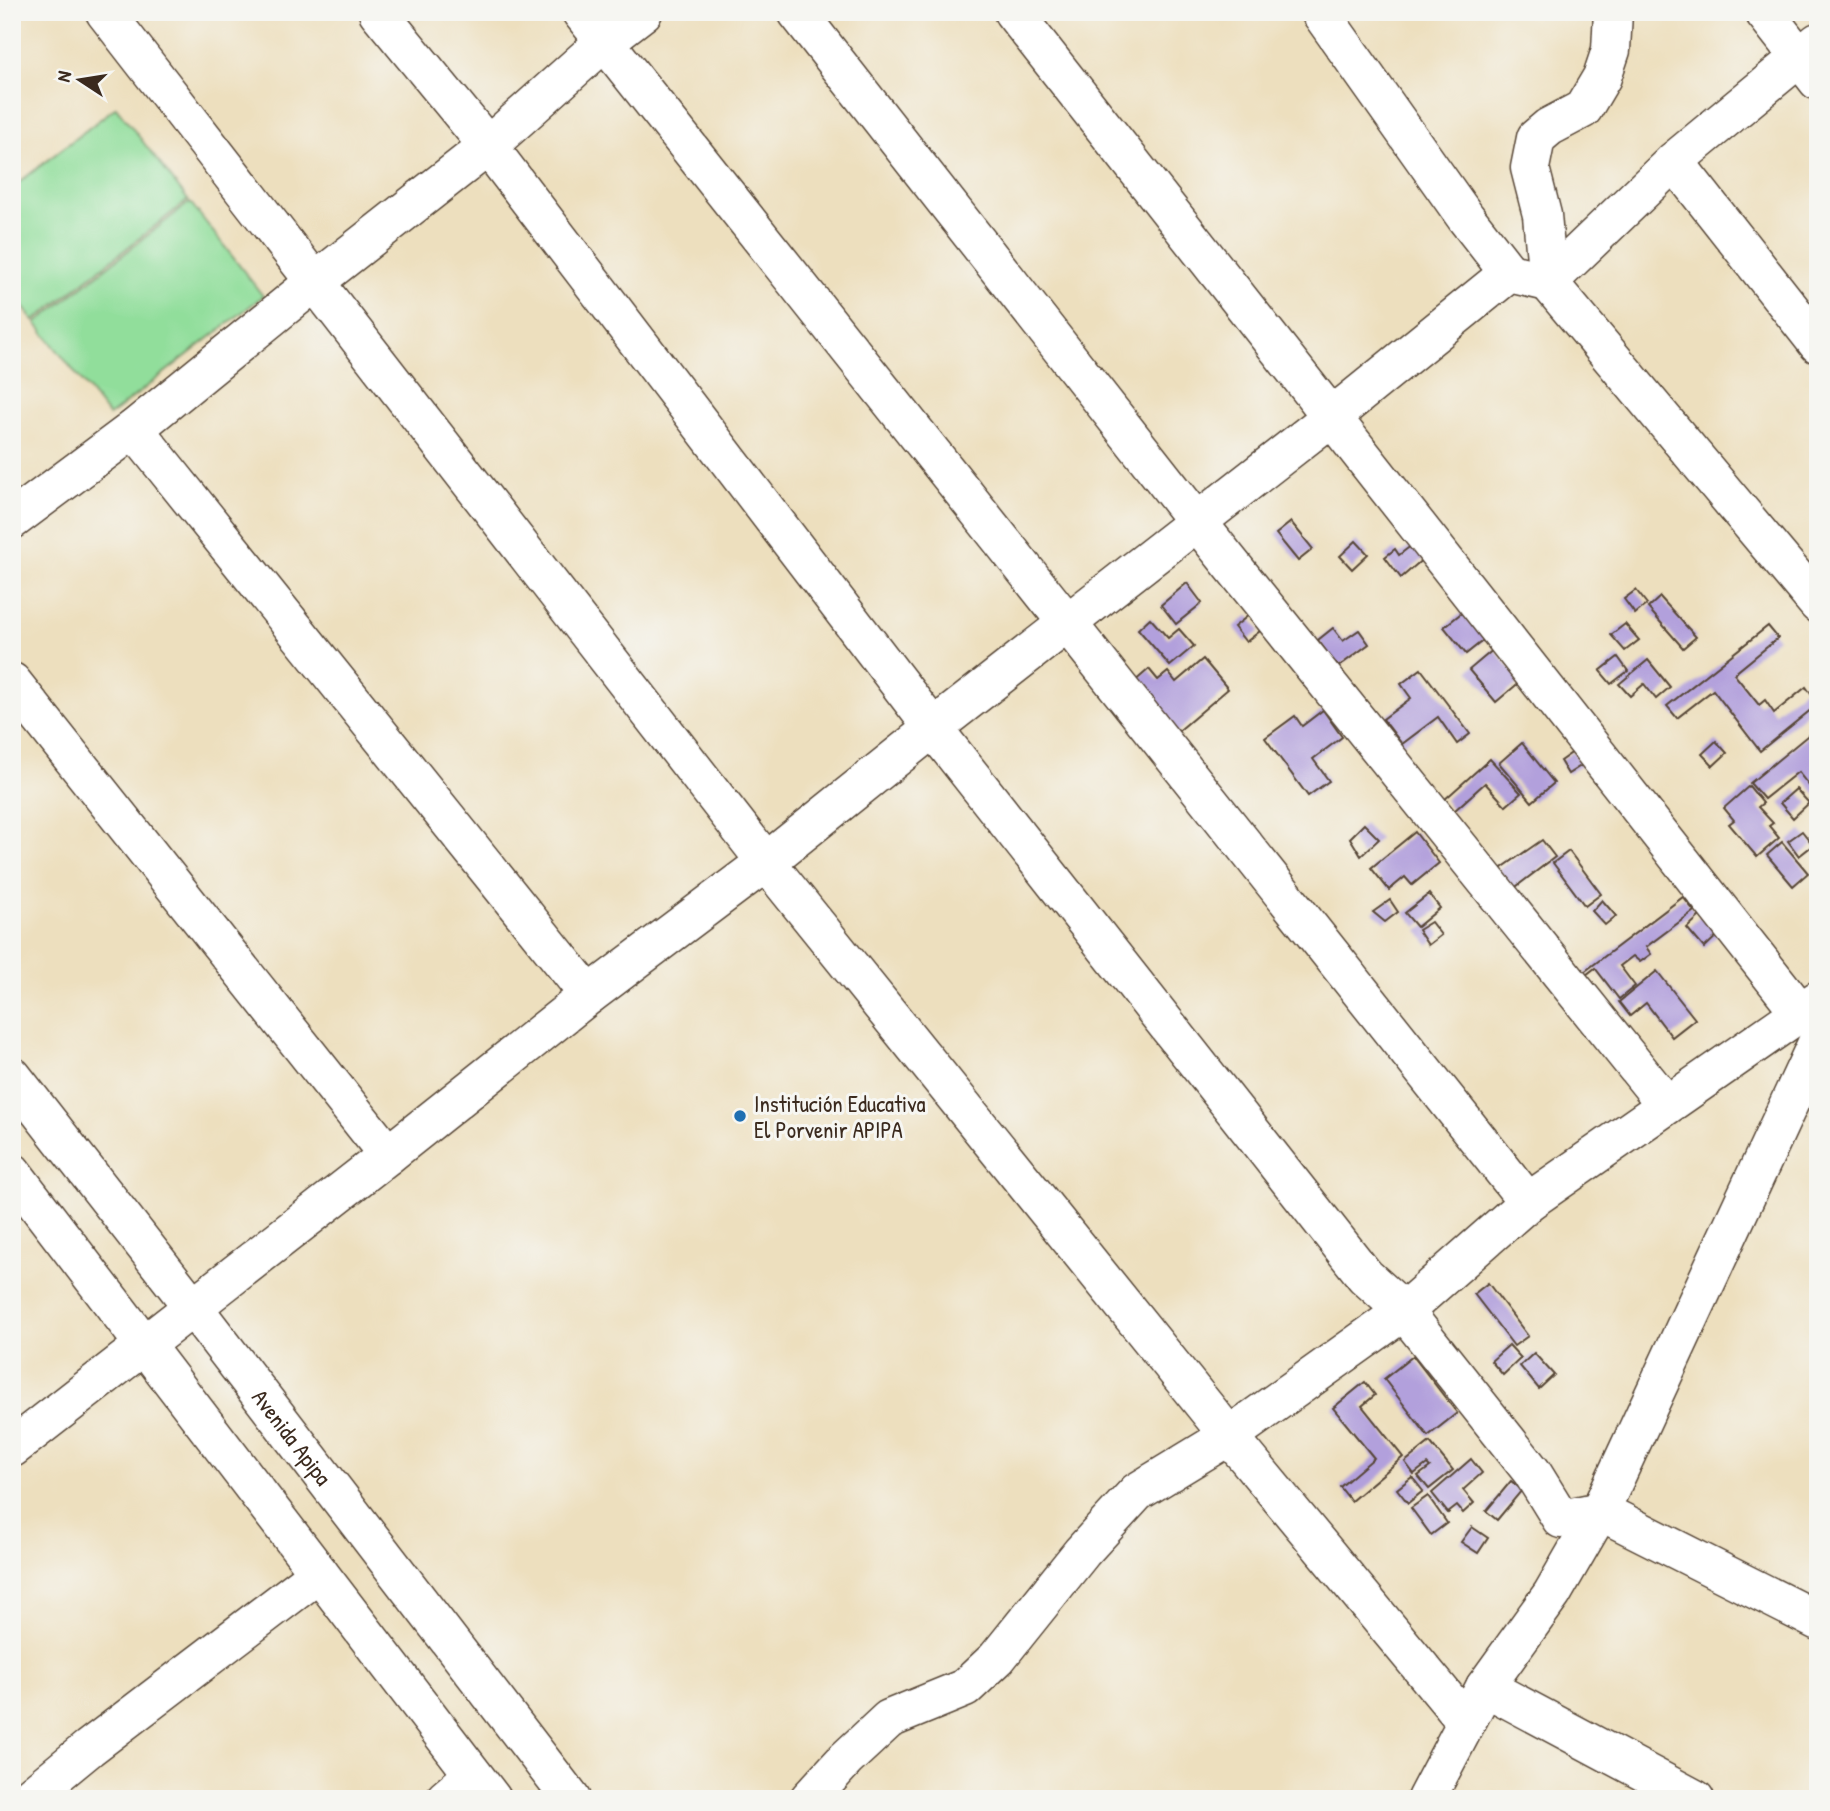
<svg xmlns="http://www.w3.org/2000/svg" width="1830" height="1811" viewBox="0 0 1830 1811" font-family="'Patrick Hand',sans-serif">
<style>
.green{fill:#91de9b;stroke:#66845c;stroke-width:2}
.building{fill:#b2a0dc}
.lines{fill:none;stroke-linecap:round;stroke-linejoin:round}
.minor-casing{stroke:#564536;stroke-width:41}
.tertiary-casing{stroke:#564536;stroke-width:41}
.minor{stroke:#fff;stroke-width:38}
.tertiary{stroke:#fff;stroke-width:38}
.poi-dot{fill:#1f6fb2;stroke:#f6f6f2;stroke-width:2.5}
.labels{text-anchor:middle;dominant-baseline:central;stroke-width:6;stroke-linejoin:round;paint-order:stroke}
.poi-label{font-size:23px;fill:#3b2a1e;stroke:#f6f6f2;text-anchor:start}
.street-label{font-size:23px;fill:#3b2a1e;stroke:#f6f6f2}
</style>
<rect width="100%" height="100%" fill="#f6f6f2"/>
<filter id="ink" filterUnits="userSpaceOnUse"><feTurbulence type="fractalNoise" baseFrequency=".0143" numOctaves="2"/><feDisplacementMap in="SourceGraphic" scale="14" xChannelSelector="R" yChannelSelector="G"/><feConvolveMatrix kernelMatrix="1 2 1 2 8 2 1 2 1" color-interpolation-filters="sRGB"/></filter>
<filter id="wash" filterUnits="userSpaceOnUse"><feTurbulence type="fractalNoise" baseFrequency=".00686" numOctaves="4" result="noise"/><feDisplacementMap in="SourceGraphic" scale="28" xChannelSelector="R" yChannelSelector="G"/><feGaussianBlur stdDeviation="1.57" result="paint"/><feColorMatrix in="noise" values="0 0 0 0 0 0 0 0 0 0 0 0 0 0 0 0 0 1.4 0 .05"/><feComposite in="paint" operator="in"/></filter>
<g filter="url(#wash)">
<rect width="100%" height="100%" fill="#eddfbe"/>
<g class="green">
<polygon points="116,107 188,200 34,321 12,293 12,188"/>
<polygon points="190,202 263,296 109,416 36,323"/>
</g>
<g id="blocks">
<g class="building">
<polygon points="1291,522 1313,549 1298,561 1276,534"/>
<polygon points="1356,541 1368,554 1352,569 1340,556"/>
<polygon points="1412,545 1424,558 1401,578 1385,557 1395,549 1399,555"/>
<polygon points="1187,583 1202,603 1176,624 1161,605"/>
<polygon points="1636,590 1647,604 1635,614 1624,599"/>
<polygon points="1660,597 1696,637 1683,648 1648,608"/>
<polygon points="1464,611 1486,638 1466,654 1444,627"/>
<polygon points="1249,615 1260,631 1246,642 1234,627"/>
<polygon points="1150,618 1168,638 1179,629 1194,646 1170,666 1138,629"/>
<polygon points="1625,624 1639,640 1625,651 1611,635"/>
<polygon points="1768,626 1778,638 1734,674 1759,705 1765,700 1774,713 1806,687 1818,704 1760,751 1713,690 1677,718 1667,706"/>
<polygon points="1333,628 1343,641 1359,630 1369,644 1338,667 1318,640"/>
<polygon points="1494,649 1521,681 1496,702 1469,670"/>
<polygon points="1618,657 1628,671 1611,684 1600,671"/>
<polygon points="1203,659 1228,689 1175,734 1133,683 1149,669 1158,680 1168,672 1176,682"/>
<polygon points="1648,660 1670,687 1656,699 1644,684 1630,696 1619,684"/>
<polygon points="1421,669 1470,734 1457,744 1438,717 1402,744 1383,719 1411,698 1401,684"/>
<polygon points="1323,710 1342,737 1313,759 1329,781 1308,796 1265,738 1295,716 1302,726"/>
<polygon points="1818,727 1818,797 1798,772 1764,799 1750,783"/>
<polygon points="1716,741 1727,753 1713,766 1702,754"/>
<polygon points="1522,743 1554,783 1532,802 1499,763"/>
<polygon points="1573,752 1582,765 1568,774 1560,761"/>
<polygon points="1490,759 1521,793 1506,806 1485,783 1454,811 1444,800"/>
<polygon points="1749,786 1763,803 1758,807 1773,823 1769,826 1779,838 1757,857 1729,824 1734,820 1724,808"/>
<polygon points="1796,789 1809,803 1793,818 1780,803"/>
<polygon points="1364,824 1379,839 1361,856 1350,838"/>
<polygon points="1802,831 1813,845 1799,856 1788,841"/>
<polygon points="1415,832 1439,863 1412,885 1405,877 1389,890 1371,868"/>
<polygon points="1542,840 1555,857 1513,889 1499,870"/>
<polygon points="1782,842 1808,873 1793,886 1767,855"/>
<polygon points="1569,851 1601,894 1585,906 1553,863"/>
<polygon points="1429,894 1440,908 1417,927 1405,913"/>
<polygon points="1683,897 1694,911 1646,947 1651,954 1640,962 1633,956 1620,966 1635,986 1619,999 1595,968 1586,975 1584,972"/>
<polygon points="1390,900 1398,912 1385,922 1373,912"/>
<polygon points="1602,900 1616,916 1605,925 1592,911"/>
<polygon points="1702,914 1720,933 1704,948 1687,928"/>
<polygon points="1431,922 1441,935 1428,945 1418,930"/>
<polygon points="1657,971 1695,1019 1672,1037 1646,1003 1630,1016 1619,1002"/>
<polygon points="1488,1283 1528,1336 1514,1346 1474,1294"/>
<polygon points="1509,1345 1521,1358 1503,1375 1491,1361"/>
<polygon points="1534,1353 1554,1375 1539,1389 1520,1366"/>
<polygon points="1413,1356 1457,1413 1428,1436 1384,1379"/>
<polygon points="1365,1382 1375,1395 1362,1406 1403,1457 1351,1501 1340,1487 1374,1458 1333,1408"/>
<polygon points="1430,1442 1453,1470 1429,1489 1418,1476 1430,1467 1427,1464 1414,1474 1405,1462"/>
<polygon points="1471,1459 1482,1473 1463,1490 1474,1503 1463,1513 1457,1506 1448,1513 1432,1493"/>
<polygon points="1412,1477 1423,1491 1408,1503 1397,1489"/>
<polygon points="1511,1481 1522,1490 1497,1520 1486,1511"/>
<polygon points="1428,1496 1447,1523 1431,1535 1411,1508"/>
<polygon points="1472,1527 1488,1538 1478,1553 1461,1542"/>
</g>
</g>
</g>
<g filter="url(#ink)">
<use href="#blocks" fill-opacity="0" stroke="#564536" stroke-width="2"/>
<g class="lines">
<defs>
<g id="minor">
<polyline points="105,12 766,862 1229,1436 1466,1722"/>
<polyline points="378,12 488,146 933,728 1365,1276 1404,1311 1532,1472 1561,1519 1600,1511 1818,1621"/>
<polyline points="581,12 1528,1202"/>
<polyline points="797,12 1198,523 1666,1104"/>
<polyline points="1013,12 1800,1012"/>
<polyline points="1320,12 1466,218 1509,273"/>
<polyline points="1613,12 1611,50 1602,77 1583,109 1549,127 1536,138 1530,168 1542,215 1548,282 1818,604"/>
<polyline points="1764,12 1818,81"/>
<polyline points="1674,161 1818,344"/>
<polyline points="134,429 589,995"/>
<polyline points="12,520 134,429 316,281 488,146 604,42 643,12"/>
<polyline points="12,682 388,1155"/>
<polyline points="12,1448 388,1155 589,995 766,862 933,728 1330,418 1509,273 1548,282 1674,161 1818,42"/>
<polyline points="1485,1687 1695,1799"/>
<polyline points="27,1799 89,1748 319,1573"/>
<polyline points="445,1799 473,1775"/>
<polyline points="809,1799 846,1759 889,1719 965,1688 997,1658 1082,1552 1137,1492 1229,1436 1404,1311 1528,1202 1818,1000"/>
<polyline points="1426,1799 1485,1687 1552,1594 1600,1511 1818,1041"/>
</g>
<g id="tertiary">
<path id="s1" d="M 12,1076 L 192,1306 L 571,1799"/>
<polyline points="12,1172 492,1799"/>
</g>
</defs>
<use href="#minor" class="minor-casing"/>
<use href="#tertiary" class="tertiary-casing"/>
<use href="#minor" class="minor"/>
<use href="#tertiary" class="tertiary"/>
</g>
</g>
<circle class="poi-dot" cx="740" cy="1116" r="7"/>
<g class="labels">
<g class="poi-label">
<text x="754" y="1103">Institución Educativa<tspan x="754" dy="26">El Porvenir APIPA</tspan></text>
</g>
<g class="street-label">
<text stroke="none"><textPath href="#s1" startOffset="457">Avenida Apipa</textPath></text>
</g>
</g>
<rect width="1830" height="1811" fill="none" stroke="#f6f6f2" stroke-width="42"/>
<g transform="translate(80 80) rotate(282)" stroke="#f6f6f2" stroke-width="5" paint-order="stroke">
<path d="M0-5L12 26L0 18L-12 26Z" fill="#3b2a1e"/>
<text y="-10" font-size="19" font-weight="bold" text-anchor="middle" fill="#3b2a1e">N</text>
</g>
</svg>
